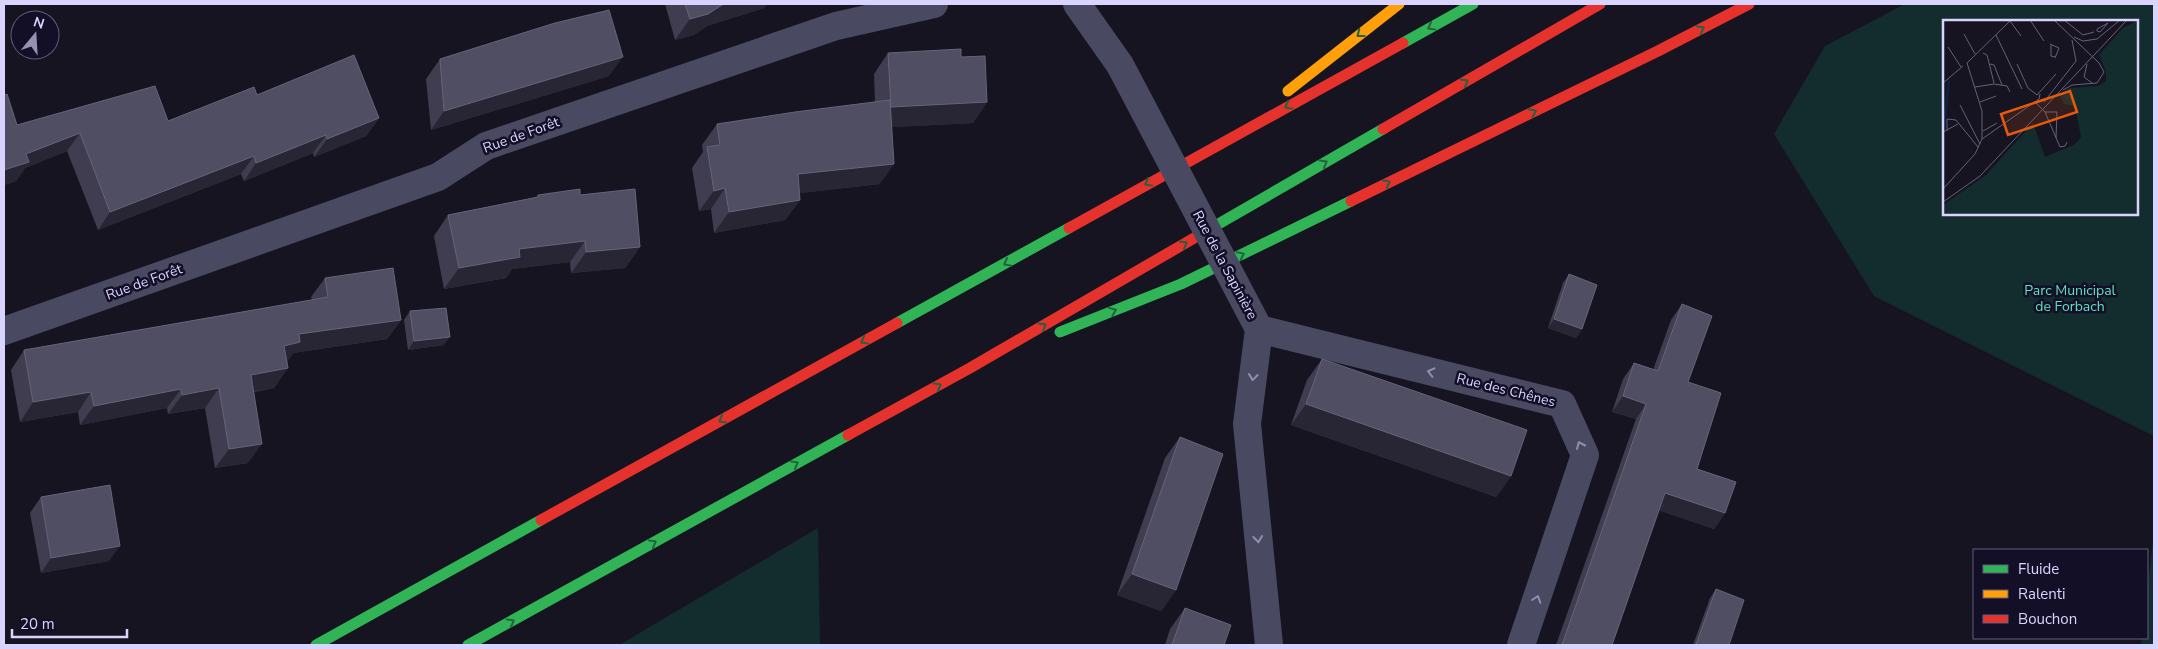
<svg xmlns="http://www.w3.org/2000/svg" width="2158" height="649" viewBox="0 0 2158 649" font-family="'Nunito Sans',sans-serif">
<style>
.green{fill:#132c2d;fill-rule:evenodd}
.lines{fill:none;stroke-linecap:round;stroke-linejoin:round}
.street{stroke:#4a4962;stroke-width:28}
.fast{stroke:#30b455;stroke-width:11}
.slow{stroke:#ff9f0a;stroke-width:11}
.jam{stroke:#e5322d;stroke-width:11}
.street-bridge{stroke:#4a4962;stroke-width:28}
.wall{fill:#403d50}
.shaded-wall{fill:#282635}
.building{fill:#504e63;stroke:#66637b}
.oneway{stroke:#22623e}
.oneway2{stroke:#928eb0}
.labels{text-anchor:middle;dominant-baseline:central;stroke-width:5;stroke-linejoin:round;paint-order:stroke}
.street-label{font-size:14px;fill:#d9d4ff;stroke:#130f26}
.park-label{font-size:14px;fill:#5fe0c0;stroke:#130f26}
.inset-river{fill:none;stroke:#0d2144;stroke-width:2.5}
.inset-road{fill:none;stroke:#64617a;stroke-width:1}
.view{fill:#e8590c;fill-opacity:0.15;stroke:#e8590c;stroke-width:2.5}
.inset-edge{fill:none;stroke:#d9d4ff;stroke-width:2.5}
</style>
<rect width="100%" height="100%" fill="#161421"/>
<g class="green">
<path d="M 1905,4 L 2154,4 L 2154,436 L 1874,296 L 1774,134 L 1825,46 ZM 1944,21 L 2137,21 L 2137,214 L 1944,214 Z"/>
<polygon points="818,528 820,645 619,645"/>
<polygon points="2154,531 2154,645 2141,645 2142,638 2147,638 2147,594"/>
</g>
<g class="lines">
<g class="street">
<polyline points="1077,4 1120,65"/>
<polyline points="4,331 438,177 486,146 836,26 934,4"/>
<polyline points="1269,645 1247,424 1259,329 1562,404 1585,455 1521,645"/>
</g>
<g class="fast">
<polyline points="1403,43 1473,4"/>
<polyline points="1208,230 1383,129"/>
<polyline points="897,323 1069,228"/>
<polyline points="1060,332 1181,284 1351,201"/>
<polyline points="316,645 541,520"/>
<polyline points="468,645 848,435"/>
</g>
<polyline class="slow" points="1288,91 1399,4"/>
<g class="jam">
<polyline points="1383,129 1600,4"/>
<polyline points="1351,201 1658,51 1749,4"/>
<polyline points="1069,228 1403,43"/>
<polyline points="848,435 970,368 1208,230"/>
<polyline points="541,520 897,323"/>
</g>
<polyline class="street-bridge" points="1120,65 1259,329"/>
</g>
<g class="wall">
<polygon points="665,4 767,4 764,8 707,26 694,35 675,40"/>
<polygon points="888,53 961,57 987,102 973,123 892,127 880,184 799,193 800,200 785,220 714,233 711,209 699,211 692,168 703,152 702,145 717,124 875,102 874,74"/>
<polygon points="440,59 609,76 431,130 426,79"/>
<polygon points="4,95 17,125 168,121 257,95 379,118 366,136 314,157 313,153 244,181 241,174 98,230 67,151 25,168 16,181 4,185"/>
<polygon points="538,195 580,195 640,247 625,268 571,273 570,262 512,269 506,278 444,289 434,236 448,215 536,198"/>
<polygon points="1569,274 1582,329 1576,338 1548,328 1563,283"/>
<polygon points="325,278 401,320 387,339 293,353 287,362 288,368 274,388 254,392 248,463 215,468 205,408 168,414 167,408 80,425 78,412 20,422 11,370 24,350 312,300 311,297"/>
<polygon points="1682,304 1688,382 1697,469 1725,513 1714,529 1659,510 1612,645 1556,645 1636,419 1612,412 1623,379 1634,363 1653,370 1671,320"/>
<polygon points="410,311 444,345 408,350 404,320"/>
<polygon points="1322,359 1511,476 1496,497 1291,425 1307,380"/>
<polygon points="1180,437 1176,590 1161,611 1117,595 1165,458"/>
<polygon points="41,497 109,561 41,573 30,513"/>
<polygon points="1716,589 1729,645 1693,645 1710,598"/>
<polygon points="1185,608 1224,645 1165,645 1170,629"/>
</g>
<g class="shaded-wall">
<polygon points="724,4 767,4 764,8 707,26 694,35 675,40 690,19"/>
<polygon points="623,57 609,76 431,130 444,111"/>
<polygon points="987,102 973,123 876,128 891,107"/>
<polygon points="379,118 366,136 314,157 327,139"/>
<polygon points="80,133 67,151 25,168 16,181 4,185 4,170 26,154"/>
<polygon points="326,135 313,153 244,181 256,163"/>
<polygon points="254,156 241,174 98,230 110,212"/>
<polygon points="894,164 880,184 784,195 798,174"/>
<polygon points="725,188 711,209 699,211 714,191"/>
<polygon points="800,200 785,220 714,233 729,212"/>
<polygon points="585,241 570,262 512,269 506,278 444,289 459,268 519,249"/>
<polygon points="640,247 625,268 571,273 586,252"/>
<polygon points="1554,319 1582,329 1576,338 1548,328"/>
<polygon points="401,320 387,339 293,353 287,362 284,346 299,334"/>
<polygon points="450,337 444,345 408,350 414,341"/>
<polygon points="288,368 274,388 237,394 251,375"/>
<polygon points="219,388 205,408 168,414 182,395"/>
<polygon points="181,389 167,408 80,425 94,406"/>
<polygon points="91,392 78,412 20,422 33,402"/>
<polygon points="1623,396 1646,404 1636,419 1612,412"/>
<polygon points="1306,404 1511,476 1496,497 1291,425"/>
<polygon points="262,444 248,463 215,468 229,449"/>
<polygon points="1665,493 1725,513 1714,529 1654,509"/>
<polygon points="120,546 109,561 41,573 51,558"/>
<polygon points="1132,574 1176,590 1161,611 1117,595"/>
</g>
<g class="building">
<polygon points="685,4 724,4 722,5 708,14 690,19"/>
<polygon points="609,10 623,57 444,111 440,59 555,23"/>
<polygon points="961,49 961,57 985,56 987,102 891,107 888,53"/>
<polygon points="354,55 379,118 327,139 326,135 256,163 254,156 110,212 80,133 26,154 29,162 4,170 4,95 7,94 17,125 155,86 168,121 254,87 257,95"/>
<polygon points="890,100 894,164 798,174 800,200 729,212 725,188 714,191 707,147 720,145 717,124 795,112"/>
<polygon points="580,189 580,195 635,189 640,247 586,252 585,241 519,249 520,257 459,268 448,215 538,197 538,195"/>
<polygon points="393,268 401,320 299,334 300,342 284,346 288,368 251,375 262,444 229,449 219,388 182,395 181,389 94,406 91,392 33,402 24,350 328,297 325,278"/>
<polygon points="1569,274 1597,285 1582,329 1554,319"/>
<polygon points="1682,304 1712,316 1688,382 1721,393 1697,469 1736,482 1725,513 1665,493 1612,645 1562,645 1646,404 1623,396 1634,363 1658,371"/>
<polygon points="446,308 450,337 414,341 410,311"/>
<polygon points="1322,359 1527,430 1511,476 1306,404"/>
<polygon points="1180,437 1223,454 1176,590 1132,574"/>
<polygon points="110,485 120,546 51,558 41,497"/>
<polygon points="1716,589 1744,600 1729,645 1696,645"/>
<polygon points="1185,608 1231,625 1224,645 1172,645"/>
</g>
<defs><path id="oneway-chevron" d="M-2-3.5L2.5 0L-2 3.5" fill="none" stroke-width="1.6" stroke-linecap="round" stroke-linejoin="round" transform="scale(1.25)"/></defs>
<g class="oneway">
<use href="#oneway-chevron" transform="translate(1431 27) rotate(151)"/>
<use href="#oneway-chevron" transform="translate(1701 29) rotate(-27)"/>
<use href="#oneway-chevron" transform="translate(1360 34) rotate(142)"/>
<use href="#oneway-chevron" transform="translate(1465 82) rotate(-30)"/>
<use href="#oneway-chevron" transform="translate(1288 106) rotate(151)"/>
<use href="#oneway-chevron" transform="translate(1533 112) rotate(-26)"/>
<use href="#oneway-chevron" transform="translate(1324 163) rotate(-30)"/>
<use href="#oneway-chevron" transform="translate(1148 183) rotate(151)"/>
<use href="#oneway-chevron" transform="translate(1387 183) rotate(-26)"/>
<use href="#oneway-chevron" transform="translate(1184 244) rotate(-30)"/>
<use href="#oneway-chevron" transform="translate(1241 255) rotate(-26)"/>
<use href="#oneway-chevron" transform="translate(1007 263) rotate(151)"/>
<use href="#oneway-chevron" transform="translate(1113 311) rotate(-22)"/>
<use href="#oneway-chevron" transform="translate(1043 326) rotate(-30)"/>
<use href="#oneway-chevron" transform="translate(864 341) rotate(151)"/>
<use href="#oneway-chevron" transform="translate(938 386) rotate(-29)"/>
<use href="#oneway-chevron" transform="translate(722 420) rotate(151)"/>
<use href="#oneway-chevron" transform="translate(795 464) rotate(-29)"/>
<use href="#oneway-chevron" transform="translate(653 543) rotate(-29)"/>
<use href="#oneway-chevron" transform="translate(511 622) rotate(-29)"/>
</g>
<g class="oneway2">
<use href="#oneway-chevron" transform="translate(1431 372) rotate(-166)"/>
<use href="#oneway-chevron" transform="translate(1253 377) rotate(97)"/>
<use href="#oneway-chevron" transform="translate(1580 445) rotate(-114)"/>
<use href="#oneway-chevron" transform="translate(1258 539) rotate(84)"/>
<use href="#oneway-chevron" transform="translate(1537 599) rotate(-72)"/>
</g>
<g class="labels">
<g class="street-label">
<text transform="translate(521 135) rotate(-20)">Rue de Forêt</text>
<text transform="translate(1225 265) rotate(62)">Rue de la Sapinière</text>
<text transform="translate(144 282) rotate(-20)">Rue de Forêt</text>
<text transform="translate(1506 390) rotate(14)">Rue des Chênes</text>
</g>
<g class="park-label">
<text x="2070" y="290">Parc Municipal<tspan x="2070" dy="16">de Forbach</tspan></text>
</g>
</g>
<g transform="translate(1943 20)">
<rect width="195" height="195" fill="#161421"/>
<path d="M 195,0 L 195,195 L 0,195 L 0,185 L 43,155 L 90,103 L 102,137 L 131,125 L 138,117 L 132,86 L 121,84 L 117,76 L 126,68 L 155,66 L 163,61 L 163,51 L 156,35 L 180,8 Z" fill="#132c2d"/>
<path class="inset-river" d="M 1,110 L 6,59"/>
<path class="inset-road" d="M 87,0 L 101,21M 111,0 L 156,43 L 161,52 L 154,63 L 129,65 L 120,70M 121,0 L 140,15 L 151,12M 67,1 L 78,16M 165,3 L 157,12 L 154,11 L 154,9 ZM 21,14 L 32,34M 53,15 L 79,69M 131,17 L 140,21 L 154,19 L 177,0M 107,24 L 116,28 L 112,38M 108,25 L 108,36 L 112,37M 5,27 L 18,47M 40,33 L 44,35 L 51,63M 24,43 L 68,0M 47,44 L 51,45 L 59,65M 74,44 L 85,68 L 94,75 L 113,54M 144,44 L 141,57 L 149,63M 0,63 L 20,46M 32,67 L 51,64 L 64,66 L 67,72M 37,82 L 53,76M 92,82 L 102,92 L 117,127 L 122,126 L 124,122M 101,82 L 133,41 L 129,20M 17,85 L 37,124M 102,92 L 114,92 L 113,118M 4,111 L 4,99 L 13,100 L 35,127M 40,111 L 54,103M 0,112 L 15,104M 39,119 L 96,79 L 97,74M 0,169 L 32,134 L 39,119 L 39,91 L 24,43M 0,182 L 37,156 L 184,0"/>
<path class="view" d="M 127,71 L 134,92 L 65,115 L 58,94 Z"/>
<rect width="195" height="195" class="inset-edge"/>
</g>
<rect width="2158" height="649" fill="none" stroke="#d9d4ff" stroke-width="10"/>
<rect x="1973" y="549" width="175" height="90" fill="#130f26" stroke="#625e7d"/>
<rect x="1983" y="565" width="25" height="8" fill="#30b455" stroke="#625e7d"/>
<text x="2018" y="574" font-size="15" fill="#d9d4ff">Fluide</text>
<rect x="1983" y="590" width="25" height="8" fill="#ff9f0a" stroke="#625e7d"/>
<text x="2018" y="599" font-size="15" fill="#d9d4ff">Ralenti</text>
<rect x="1983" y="615" width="25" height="8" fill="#e5322d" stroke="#625e7d"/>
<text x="2018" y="624" font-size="15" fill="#d9d4ff">Bouchon</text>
<g transform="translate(35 35) rotate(18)"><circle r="24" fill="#130f26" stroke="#625e7d"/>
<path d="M0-4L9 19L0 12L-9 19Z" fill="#9591b1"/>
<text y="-8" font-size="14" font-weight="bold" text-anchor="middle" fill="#d9d4ff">N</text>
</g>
<path d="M12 629v8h115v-8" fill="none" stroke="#d9d4ff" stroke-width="2.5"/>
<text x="20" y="629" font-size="15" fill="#d9d4ff" stroke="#130f26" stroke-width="4" paint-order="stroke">20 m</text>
</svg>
